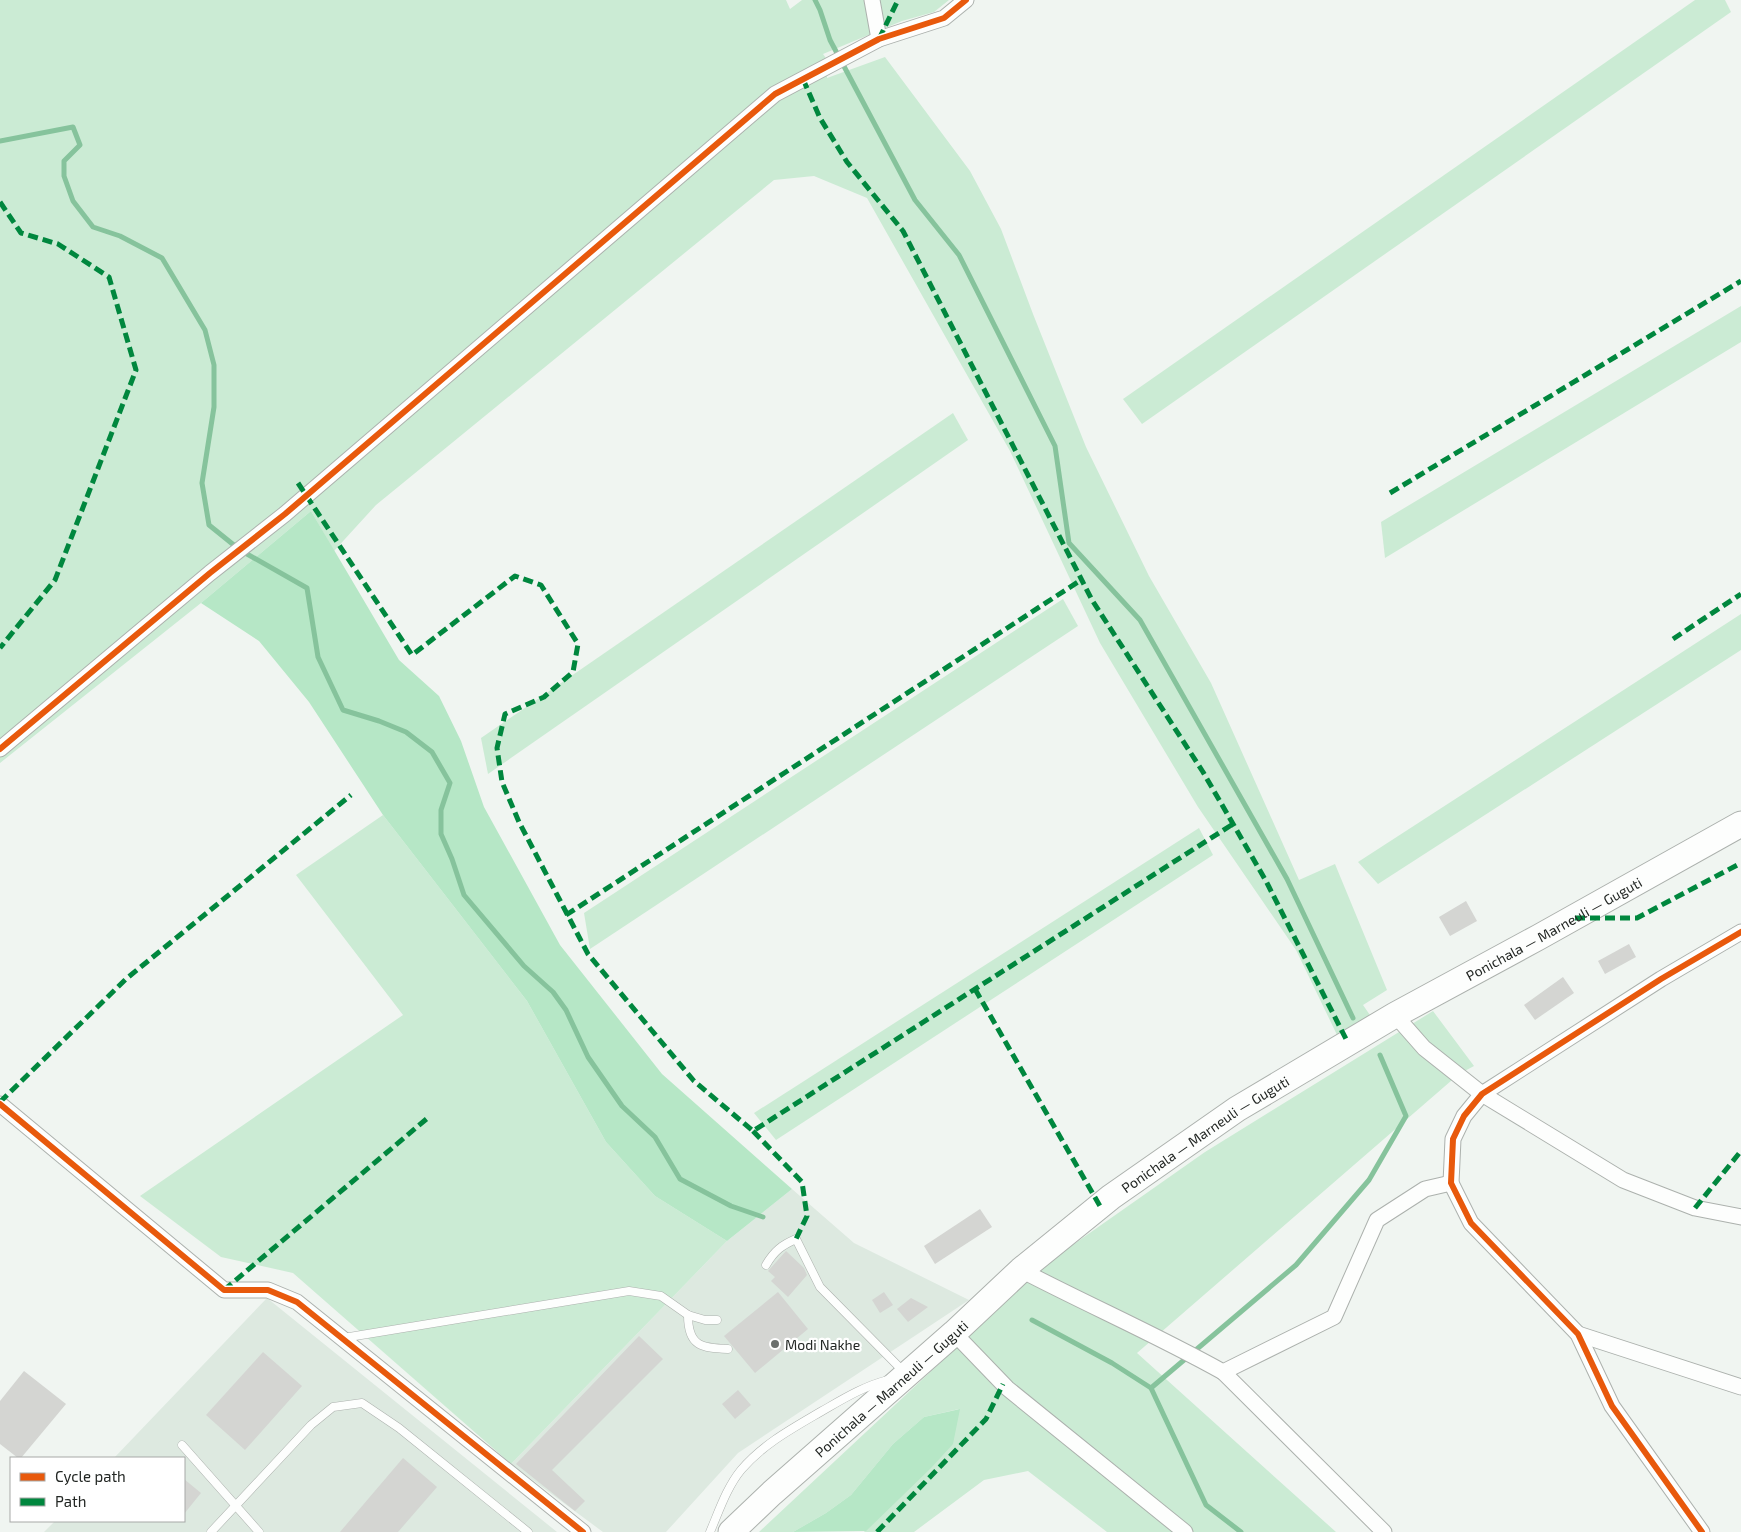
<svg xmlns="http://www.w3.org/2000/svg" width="1741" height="1532" viewBox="0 0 1741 1532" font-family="'Exo 2',sans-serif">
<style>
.built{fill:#dde9e0}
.green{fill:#cbebd4}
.forest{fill:#b6e7c6}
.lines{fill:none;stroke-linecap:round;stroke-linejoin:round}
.stream{stroke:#86c39c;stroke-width:5}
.building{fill:#d4d5d2}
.service-casing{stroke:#acb1ad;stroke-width:9}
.minor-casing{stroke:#acb1ad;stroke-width:17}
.trunk-casing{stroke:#acb1ad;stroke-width:27}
.service{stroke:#fdfefd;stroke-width:8}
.minor{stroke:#fdfefd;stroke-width:15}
.trunk{stroke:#fdfefd;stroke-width:25}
.quiet{stroke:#00873e;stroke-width:5;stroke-dasharray:10 5;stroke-linecap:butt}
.cycleway-casing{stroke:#fff;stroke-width:9}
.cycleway{stroke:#e8590c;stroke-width:6}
.poi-dot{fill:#6b6f6c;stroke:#fff;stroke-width:2}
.labels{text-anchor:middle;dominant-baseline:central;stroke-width:4.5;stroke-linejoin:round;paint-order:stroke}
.street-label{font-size:14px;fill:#232724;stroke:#fff}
.poi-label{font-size:14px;fill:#232724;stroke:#fff;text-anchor:start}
</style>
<rect width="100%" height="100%" fill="#f0f5f1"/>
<g class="built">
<polygon points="792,1189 854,1243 969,1300 738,1453 666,1532 603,1532 511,1464 727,1241"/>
<polygon points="267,1298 557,1532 44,1532 55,1521 184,1521 184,1458 114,1458"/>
</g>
<g class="green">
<polygon points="0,0 786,0 790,9 802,0 949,0 934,12 902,21 823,54 828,61 827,78 885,57 970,171 1001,229 1033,314 1086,447 1149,576 1211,683 1299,880 1335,864 1387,990 1363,1005 1372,1018 1339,1039 1296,950 1198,807 1100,643 1010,451 867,198 814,176 774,180 376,505 334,551 311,511 201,603 0,763"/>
<polygon points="1695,0 1725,0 1731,12 1142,424 1123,399"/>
<polygon points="1741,306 1741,342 1385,558 1381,522"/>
<polygon points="953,413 968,440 488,774 481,738"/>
<polygon points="1063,599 1078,626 590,949 584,913"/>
<polygon points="1741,614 1741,650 1378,884 1358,862"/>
<polygon points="383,815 527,1001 606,1142 655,1196 727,1241 511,1464 293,1273 221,1257 140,1196 403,1015 296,875"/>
<polygon points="1199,828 1213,855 776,1140 754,1113"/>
<polygon points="1433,1011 1474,1066 1459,1074 1137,1353 1336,1532 1107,1532 1028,1471 984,1480 914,1532 864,1532 959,1409 924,1417 893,1444 851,1495 826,1513 793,1532 759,1532 1047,1263 1205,1152"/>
</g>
<g class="forest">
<polygon points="311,511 399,660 439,696 461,741 484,807 560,945 662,1074 792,1189 727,1241 655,1196 606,1142 527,1001 383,815 309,702 259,641 201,603"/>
<polygon points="960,1409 953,1444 931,1468 866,1531 793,1532 826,1513 851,1495 893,1444 924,1417"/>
</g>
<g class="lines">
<g class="stream">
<polyline points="815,0 820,10 830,40 915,200 959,255 1055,446 1069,543 1140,620 1287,879 1353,1018"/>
<polyline points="0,141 73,127 80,145 64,161 64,176 73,201 93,227 120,236 162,258 205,330 214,365 214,407 202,483 209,525 240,550 307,588 318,657 343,710 379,721 406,732 432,752 450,783 441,810 441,834 452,859 464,895 524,966 553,992 566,1010 588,1057 622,1106 655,1137 680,1179 731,1206 763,1217"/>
<polyline points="1032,1320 1112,1363 1151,1388 1206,1505 1241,1532"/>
<polyline points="1151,1388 1296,1265 1369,1180 1406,1116 1380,1055"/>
</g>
</g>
<g class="building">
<polygon points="1466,901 1477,921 1450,936 1439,917"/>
<polygon points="1629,944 1636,957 1605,974 1598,961"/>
<polygon points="1563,977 1574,993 1535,1020 1524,1005"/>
<polygon points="980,1209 992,1227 935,1264 924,1246"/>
<polygon points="786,1251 804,1268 807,1275 788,1297 771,1281 775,1277 768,1271"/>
<polygon points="778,1292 808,1329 755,1373 724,1336"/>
<polygon points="884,1292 893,1305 880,1313 872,1300"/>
<polygon points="911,1298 928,1307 908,1322 897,1309"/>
<polygon points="639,1336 663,1359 552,1470 585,1501 575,1511 516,1464"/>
<polygon points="263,1352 302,1386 245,1450 206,1415"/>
<polygon points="24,1371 66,1404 21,1458 18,1458 0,1444 0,1401"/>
<polygon points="738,1390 751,1405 735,1419 722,1404"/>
<polygon points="403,1458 437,1487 398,1532 340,1532"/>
<polygon points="184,1479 201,1493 184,1514"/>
</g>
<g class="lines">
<defs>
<g id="service">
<path d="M 766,1265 C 774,1251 782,1245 796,1239 L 820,1287 L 905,1373"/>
<path d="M 688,1315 C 688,1346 701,1348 728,1349"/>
<polyline points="343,1338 629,1291 661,1296 688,1315 705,1320 717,1320"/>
<polyline points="182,1445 259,1532"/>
<polyline points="211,1532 311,1425 333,1407 362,1403 399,1428 528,1532"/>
<path d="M 710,1532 C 719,1511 727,1487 741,1470 C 763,1444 793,1428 822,1411 C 843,1399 864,1386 888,1380"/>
</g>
<g id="minor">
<polyline points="872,0 879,39"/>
<polyline points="0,749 210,573 285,514 775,94 879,39 944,18 966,0"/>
<polyline points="1395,1015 1424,1048 1482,1094 1623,1180 1695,1208 1741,1217"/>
<polyline points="0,1104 224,1290 268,1290 297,1302 583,1532"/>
<path d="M 1021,1270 C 1088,1305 1157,1335 1223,1372 L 1334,1317 L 1377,1220 L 1425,1189 L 1451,1183"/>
<polyline points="954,1333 1007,1388 1185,1532"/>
<polyline points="1578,1334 1741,1387"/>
<polyline points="1223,1372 1384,1532"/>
<polyline points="1702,1532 1612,1406 1578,1334 1471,1223 1451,1183 1453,1139 1464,1116 1482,1094 1661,979 1741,932"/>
</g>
<g id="trunk">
<path id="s1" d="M 731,1532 L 772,1493 L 954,1333 L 1021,1270 L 1111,1197 L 1237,1109 L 1395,1015 L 1539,937 L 1741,824"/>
</g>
</defs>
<use href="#service" class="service-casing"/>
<use href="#minor" class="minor-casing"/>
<use href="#trunk" class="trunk-casing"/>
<use href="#service" class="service"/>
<use href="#minor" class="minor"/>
<use href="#trunk" class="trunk"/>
<g class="quiet">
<polyline points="879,39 898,0"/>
<polyline points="803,79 820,118 847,162 903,231 1092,600 1203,772 1266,881 1348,1043"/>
<polyline points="0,202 21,233 58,244 109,277 136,370 55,580 0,648"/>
<polyline points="298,483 412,655 515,576 541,585 578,644 573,672 544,697 505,714 497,748 502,782 519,822 588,954 694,1081 753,1131 1233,824"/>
<polyline points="1390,493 1741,281"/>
<polyline points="1673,639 1741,594"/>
<polyline points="566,915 1081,580"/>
<polyline points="1575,918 1637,918 1741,863"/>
<polyline points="975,989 1100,1206"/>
<polyline points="0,1102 126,979 351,795"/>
<polyline points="753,1131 802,1182 807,1216 796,1239"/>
<polyline points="1695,1208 1741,1151"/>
<polyline points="224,1290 430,1116"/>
<polyline points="877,1532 986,1419 1003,1384"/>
</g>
<defs>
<g id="cycleway">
<polyline points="0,749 210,573 285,514 775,94 879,39 944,18 966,0"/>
<polyline points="0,1104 224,1290 268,1290 297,1302 583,1532"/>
<polyline points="1702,1532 1612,1406 1578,1334 1471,1223 1451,1183 1453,1139 1464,1116 1482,1094 1661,979 1741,932"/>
</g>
</defs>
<use href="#cycleway" class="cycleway-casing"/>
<use href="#cycleway" class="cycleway"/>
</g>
<circle class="poi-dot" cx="775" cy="1344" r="5"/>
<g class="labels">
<g class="street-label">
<text stroke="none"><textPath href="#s1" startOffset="1025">Ponichala — Marneuli — Guguti</textPath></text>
<text stroke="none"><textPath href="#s1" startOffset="620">Ponichala — Marneuli — Guguti</textPath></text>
<text stroke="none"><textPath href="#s1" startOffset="215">Ponichala — Marneuli — Guguti</textPath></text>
</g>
<g class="poi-label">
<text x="785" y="1344">Modi Nakhe</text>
</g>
</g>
<rect x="10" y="1457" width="175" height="65" fill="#ffffff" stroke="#a7a9a7"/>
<rect x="20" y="1473" width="25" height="8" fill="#e8590c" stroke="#a7a9a7"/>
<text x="55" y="1482" font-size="15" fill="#232724">Cycle path</text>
<rect x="20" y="1498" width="25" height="8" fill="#00873e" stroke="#a7a9a7"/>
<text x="55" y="1507" font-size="15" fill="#232724">Path</text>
</svg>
